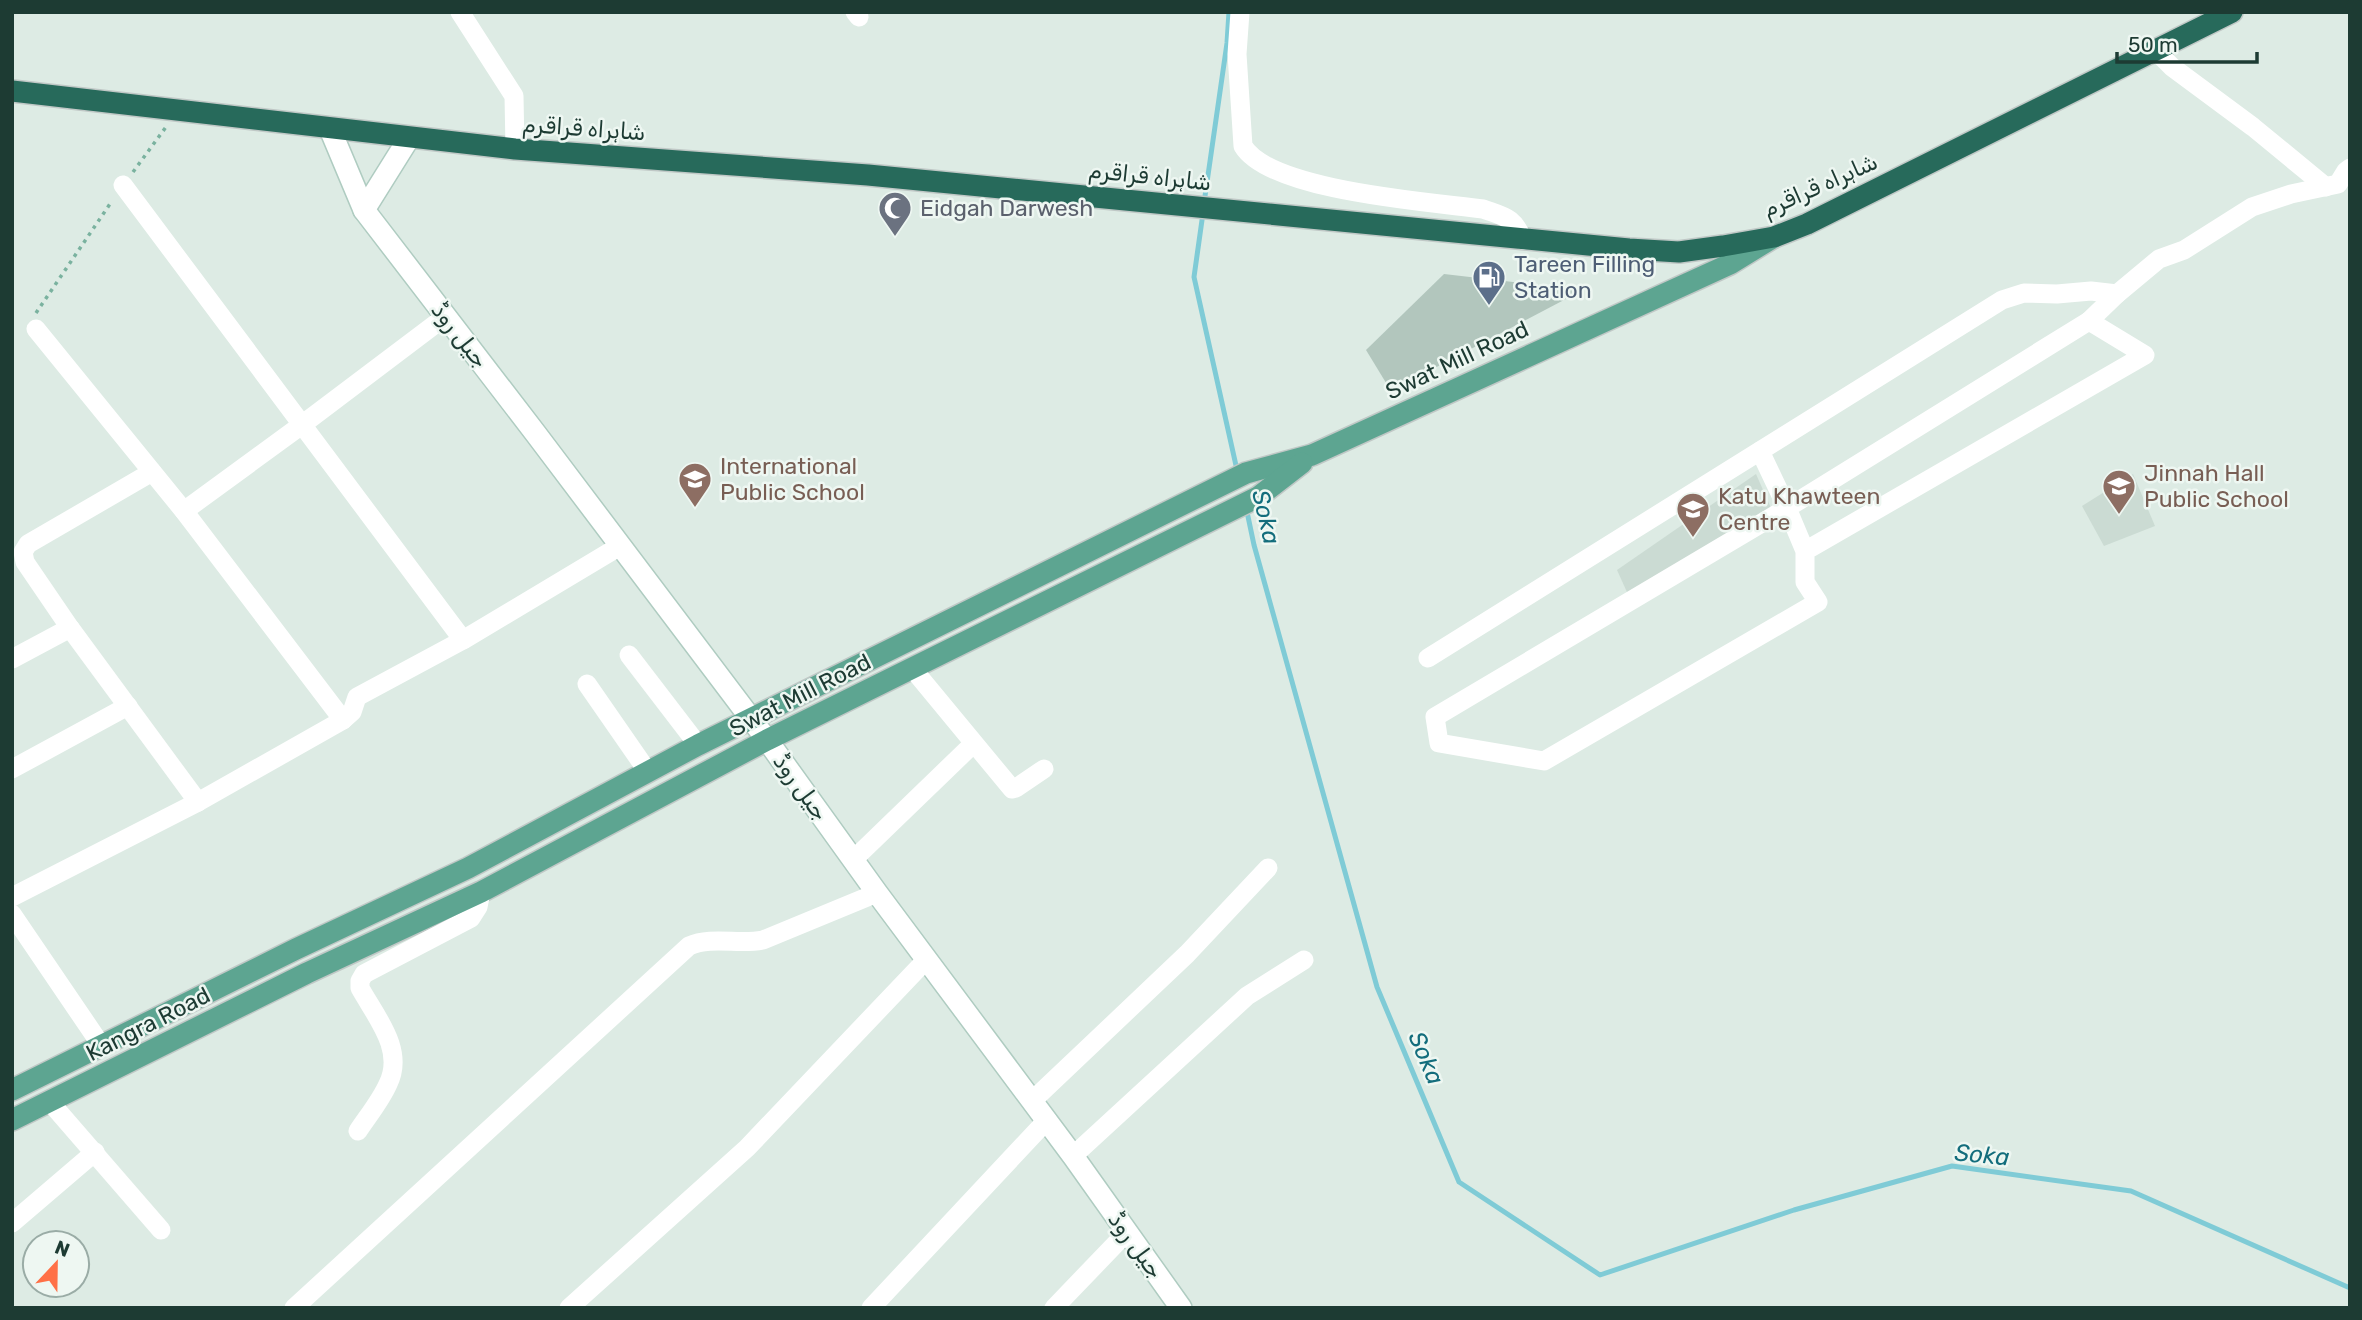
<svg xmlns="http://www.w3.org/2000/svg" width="2362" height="1320" viewBox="0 0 2362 1320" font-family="Rubik,'Noto Sans Arabic',sans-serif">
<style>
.built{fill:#cbdbd3}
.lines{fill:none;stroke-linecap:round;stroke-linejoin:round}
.stream{stroke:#7fcbd6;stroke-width:5}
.building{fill:#b2c6bd}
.secondary-casing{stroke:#afccc1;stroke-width:24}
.primary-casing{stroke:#c0c8c6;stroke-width:24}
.highway-casing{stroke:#c0c8c6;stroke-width:24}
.path{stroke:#7ab29f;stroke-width:3.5;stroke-dasharray:3.5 5;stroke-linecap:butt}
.street{stroke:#fff;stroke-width:19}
.secondary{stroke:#fff;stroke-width:21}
.primary{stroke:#5da591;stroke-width:21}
.highway{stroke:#276a5b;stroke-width:21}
.labels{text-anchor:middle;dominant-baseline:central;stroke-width:5;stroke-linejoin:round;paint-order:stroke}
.street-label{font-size:23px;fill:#1d3b33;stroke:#eef7f2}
.worship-label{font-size:23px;fill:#5b616d;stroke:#eef7f2;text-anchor:start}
.service-label{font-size:23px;fill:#4e5e75;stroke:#eef7f2;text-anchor:start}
.education-label{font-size:23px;fill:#785e54;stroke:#eef7f2;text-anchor:start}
.water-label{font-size:24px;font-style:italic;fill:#136d7c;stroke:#eef7f2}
</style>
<rect width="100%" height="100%" fill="#ddebe4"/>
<g class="built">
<polygon points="1756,474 1771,508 1631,601 1617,570"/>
<polygon points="2133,474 2155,526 2104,546 2082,506"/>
</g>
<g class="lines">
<g class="stream">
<polyline points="1204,203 1227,43 1229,12"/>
<polyline points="1203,213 1194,277 1237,470"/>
<polyline points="1246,507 1254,545 1377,987 1459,1182 1600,1275 1794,1210 1952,1166 2131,1191 2350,1288"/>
</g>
</g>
<polygon class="building" points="1444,274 1583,290 1391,391 1366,350"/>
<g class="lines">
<defs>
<g id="secondary">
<polyline points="330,129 364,210 536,434 767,740 877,893 1073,1156 1181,1308"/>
<polyline points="364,210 409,138"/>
</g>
<g id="primary">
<polyline points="12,1090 296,949 468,868 698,745 1246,473 1312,455 1730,264 1774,237"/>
<polyline points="12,1120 307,973 481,892 767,740 1258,497 1302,463"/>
</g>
<polyline id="highway" points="12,91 515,149 868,175 1629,249 1679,252 1723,246 1774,237 1807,224 2232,12"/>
</defs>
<use href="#secondary" class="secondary-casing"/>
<use href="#primary" class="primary-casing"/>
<use href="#highway" class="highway-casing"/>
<g class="path">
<polyline points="133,172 166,127"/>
<polyline points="36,313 112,201"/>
</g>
<g class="street">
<polyline points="460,12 514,96 515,149"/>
<polyline points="855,12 859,17"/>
<path d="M 1240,12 L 1237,54 L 1243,146 C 1270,191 1430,202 1483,209 C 1505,217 1514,217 1523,240"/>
<polyline points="2156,51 2172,67 2253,127 2326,187"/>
<polyline points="123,185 463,640"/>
<polyline points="2089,321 2117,294"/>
<polyline points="36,329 184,511 343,720"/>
<polyline points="1760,451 1787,508 1435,717 1439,743 1544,761 1818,602 1805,582 1805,551 1787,508 2089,321 2145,355 1805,551"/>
<polyline points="152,472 28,544 23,552 25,562 70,628 198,802"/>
<polyline points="184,511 303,424 446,316"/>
<polyline points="629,655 698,745"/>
<polyline points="1428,658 2002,300 2024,293 2057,294 2091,291 2117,294 2159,259 2184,250 2252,207 2291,194 2338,184 2346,171 2350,168"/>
<polyline points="12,659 70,628"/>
<polyline points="912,668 1012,789 1016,788 1044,769"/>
<polyline points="587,684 648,772"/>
<polyline points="12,769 128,706"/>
<polyline points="854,859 973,744"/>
<polyline points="12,897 198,802 343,720 352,712 357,697 463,640 620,546"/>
<polyline points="12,914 101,1045"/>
<polyline points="1032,1101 1187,954 1268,868"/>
<polyline points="50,1102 161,1230"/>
<path d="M 358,1131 C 368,1116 381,1100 388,1084 C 405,1050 376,1017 360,988 L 360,981 L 364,974 L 471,918 L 478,907 L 481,892"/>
<polyline points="1073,1156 1247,996 1304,960"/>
<polyline points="12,1223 95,1152"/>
<path d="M 294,1308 L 689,946 C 712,936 739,945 763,940 L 877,893"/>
<polyline points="569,1308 747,1148 926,960"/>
<polyline points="871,1308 1047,1120"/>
<polyline points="1054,1308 1127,1232"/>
</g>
<use href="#secondary" class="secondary"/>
<use href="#primary" class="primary"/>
<use href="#highway" class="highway"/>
</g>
<defs>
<symbol id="mosque-pin" viewBox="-11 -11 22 30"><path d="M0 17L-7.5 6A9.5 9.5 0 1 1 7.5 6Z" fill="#6b7280" stroke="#eef7f2"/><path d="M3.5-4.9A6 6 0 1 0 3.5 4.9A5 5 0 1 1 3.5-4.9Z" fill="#fff"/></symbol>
<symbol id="fuel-pin" viewBox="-11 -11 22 30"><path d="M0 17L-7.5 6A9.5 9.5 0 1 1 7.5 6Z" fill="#5c6f8a" stroke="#eef7f2"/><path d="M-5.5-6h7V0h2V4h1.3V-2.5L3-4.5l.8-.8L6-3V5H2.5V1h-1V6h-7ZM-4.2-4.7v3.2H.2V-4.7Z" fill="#fff"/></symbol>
<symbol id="school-pin" viewBox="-11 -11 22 30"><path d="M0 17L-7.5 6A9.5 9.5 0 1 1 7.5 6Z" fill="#8d6e63" stroke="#eef7f2"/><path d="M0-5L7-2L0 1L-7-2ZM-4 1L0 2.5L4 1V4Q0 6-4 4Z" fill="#fff"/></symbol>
</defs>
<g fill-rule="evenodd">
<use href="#mosque-pin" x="876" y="189" width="38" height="52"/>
<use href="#fuel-pin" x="1470" y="258" width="38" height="52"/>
<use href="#school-pin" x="676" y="460" width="38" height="52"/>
<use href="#school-pin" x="2100" y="467" width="38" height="52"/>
<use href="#school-pin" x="1674" y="490" width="38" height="52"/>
</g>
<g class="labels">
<g class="street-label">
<text transform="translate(584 128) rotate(4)">شاہراہ قراقرم</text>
<text transform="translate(1150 176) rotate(6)">شاہراہ قراقرم</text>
<text transform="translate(1820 185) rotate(-24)">شاہراہ قراقرم</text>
<text transform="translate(460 335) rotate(52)">جیل روڈ</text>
<text transform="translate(1457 360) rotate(-25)">Swat Mill Road</text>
<text transform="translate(800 695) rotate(-27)">Swat Mill Road</text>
<text transform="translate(801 787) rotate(54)">جیل روڈ</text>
<text transform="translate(148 1024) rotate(-27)">Kangra Road</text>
<text transform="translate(1136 1245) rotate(54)">جیل روڈ</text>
</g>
<g class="worship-label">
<text x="920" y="208">Eidgah Darwesh</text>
</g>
<g class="service-label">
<text x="1514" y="264">Tareen Filling<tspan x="1514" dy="26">Station</tspan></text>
</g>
<g class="education-label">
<text x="720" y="466">International<tspan x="720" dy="26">Public School</tspan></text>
<text x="2144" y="473">Jinnah Hall<tspan x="2144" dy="26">Public School</tspan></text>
<text x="1718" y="496">Katu Khawteen<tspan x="1718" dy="26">Centre</tspan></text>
</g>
<g class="water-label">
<text transform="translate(1266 517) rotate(77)">Soka</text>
<text transform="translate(1426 1058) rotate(67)">Soka</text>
<text transform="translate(1982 1155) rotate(5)">Soka</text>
</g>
</g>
<rect width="2362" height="1320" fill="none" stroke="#1d3b33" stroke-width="28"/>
<g transform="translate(56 1264) rotate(22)"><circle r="33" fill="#eef7f2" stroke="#9aaca6" stroke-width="2"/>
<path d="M0-5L12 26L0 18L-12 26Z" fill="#ff7047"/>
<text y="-10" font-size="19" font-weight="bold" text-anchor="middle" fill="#1d3b33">N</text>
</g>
<path d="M2117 52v10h140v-10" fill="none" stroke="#1d3b33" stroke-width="3.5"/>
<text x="2128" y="52" font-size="21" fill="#1d3b33" stroke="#eef7f2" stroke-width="5" paint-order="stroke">50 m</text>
</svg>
